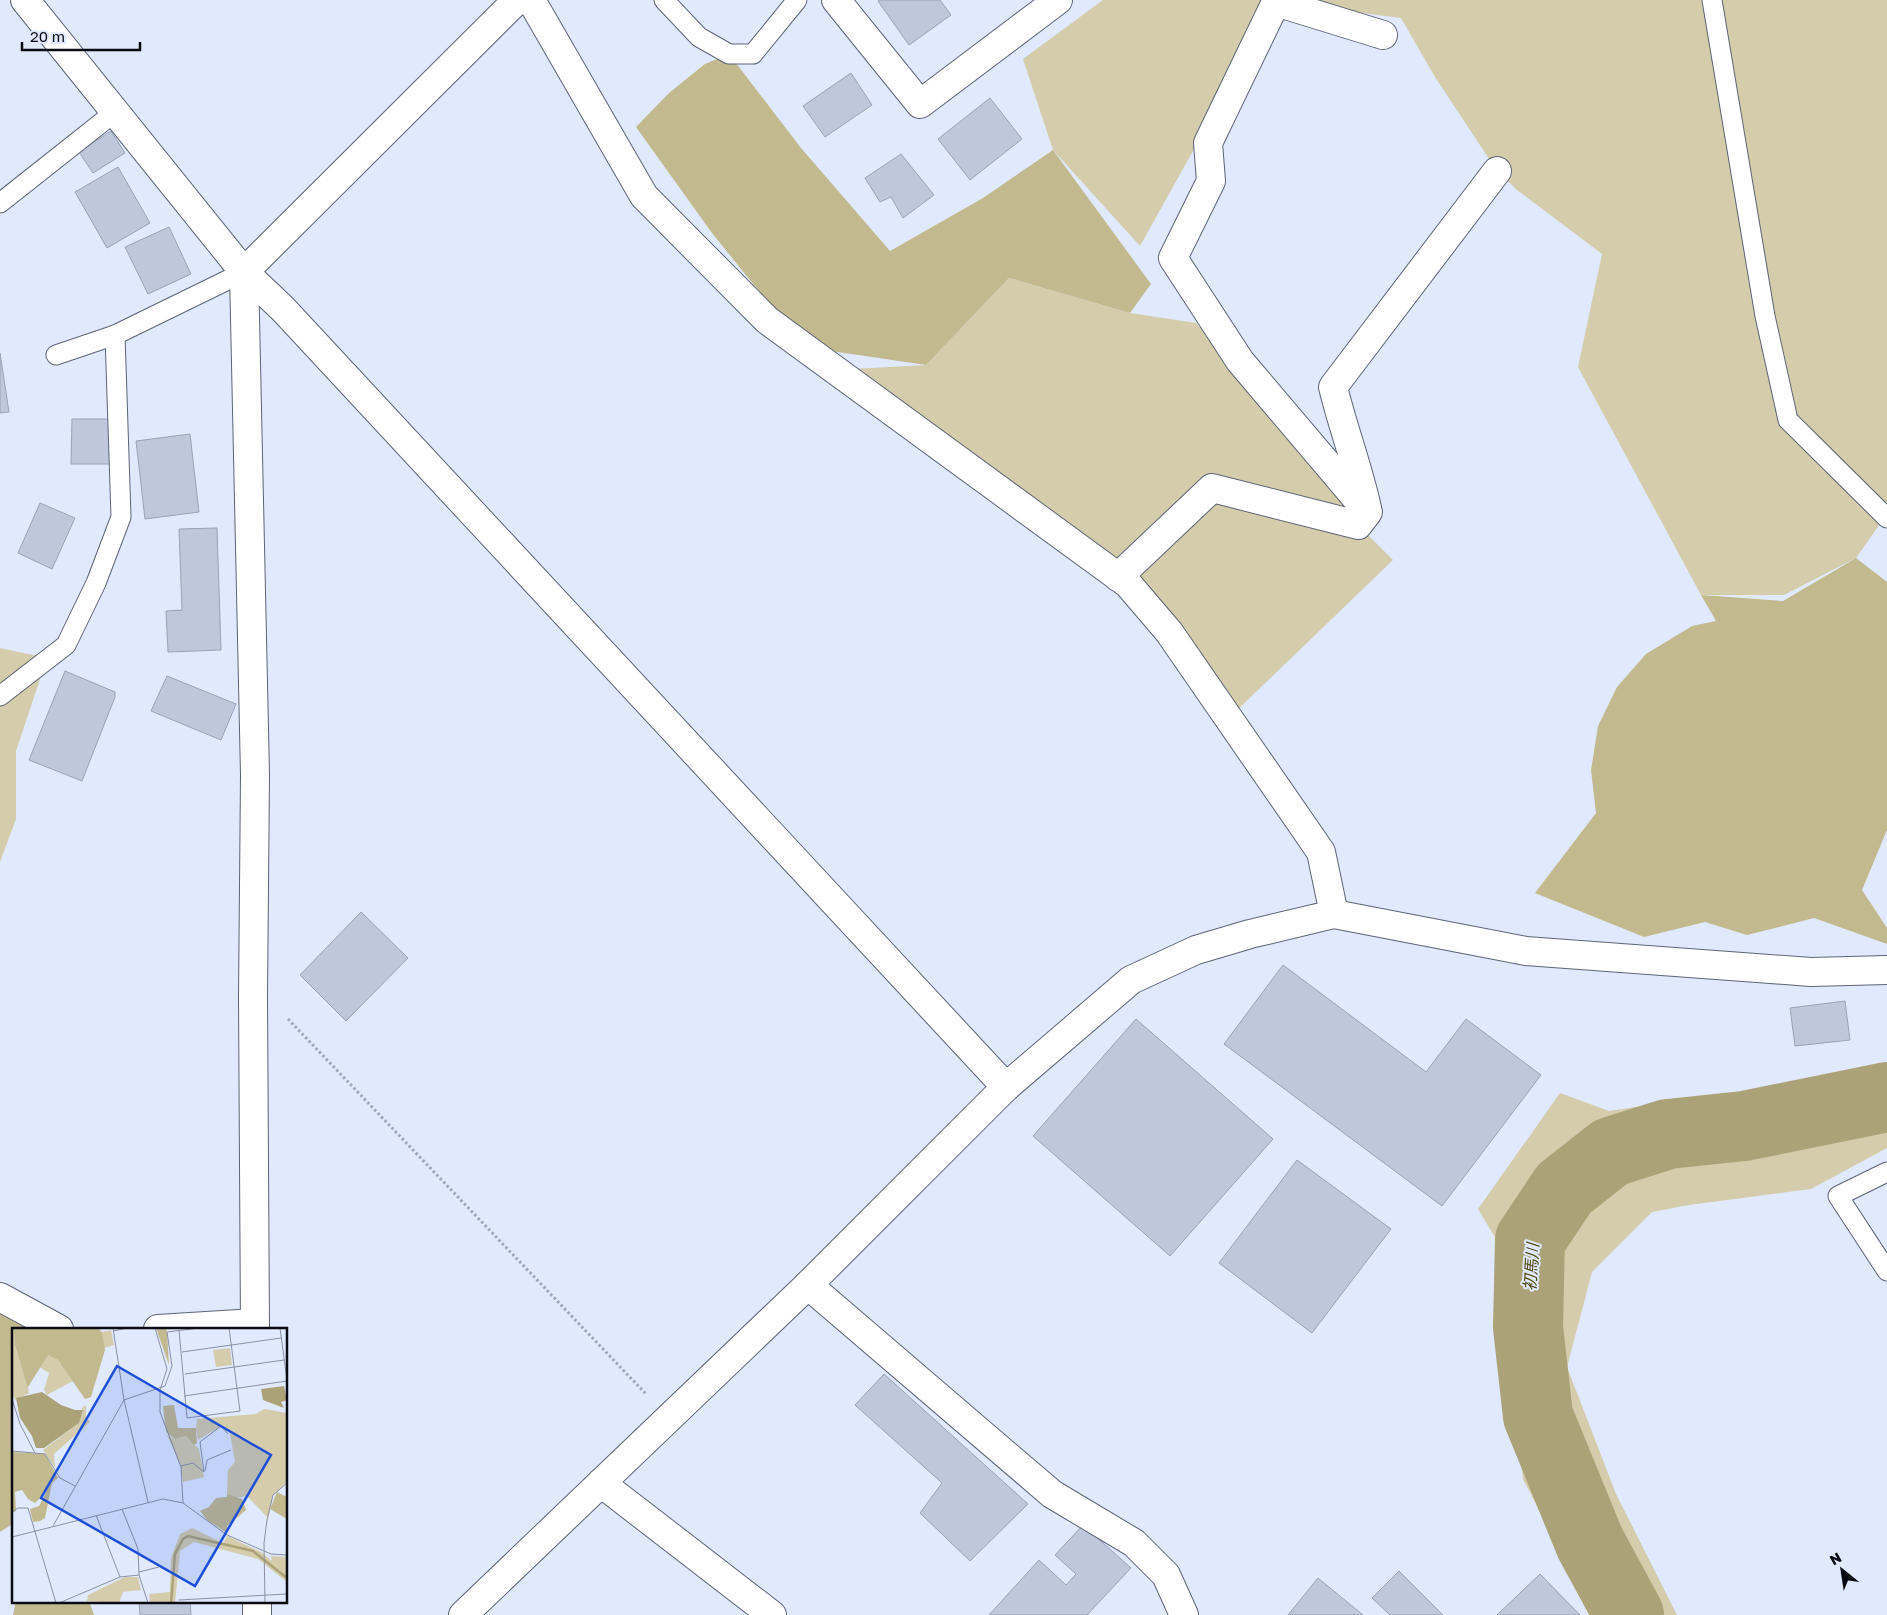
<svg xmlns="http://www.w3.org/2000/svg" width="1887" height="1615" viewBox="0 0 1887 1615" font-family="'Golos Text','Noto Sans JP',sans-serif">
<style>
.green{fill:#d4ccab}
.forest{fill:#c3b98e}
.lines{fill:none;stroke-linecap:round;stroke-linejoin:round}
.river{stroke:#aca277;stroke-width:70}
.building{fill:#bec7db;stroke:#9aa2b6}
.lane-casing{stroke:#5c6476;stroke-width:21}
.street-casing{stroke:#5c6476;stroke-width:30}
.path{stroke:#9fa6b7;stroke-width:3;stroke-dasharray:2.5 2.5;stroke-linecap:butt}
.lane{stroke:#fff;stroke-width:19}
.street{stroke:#fff;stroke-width:28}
.labels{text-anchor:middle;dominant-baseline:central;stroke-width:4;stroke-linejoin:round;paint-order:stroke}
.water-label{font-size:16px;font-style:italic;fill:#4f440e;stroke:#e0e9fe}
.inset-river{fill:none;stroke:#aca277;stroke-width:2.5}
.inset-road{fill:none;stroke:#8a90a0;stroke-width:1}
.view{fill:#1d4ed8;fill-opacity:0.15;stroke:#1d4ed8;stroke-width:2.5}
.inset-edge{fill:none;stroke:#090b12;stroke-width:2.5}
</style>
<rect width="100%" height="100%" fill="#e0e9fe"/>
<g class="green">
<polygon points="1103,0 1887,0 1887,514 1856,558 1784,595 1701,595 1578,367 1602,254 1517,190 1497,171 1435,77 1401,18 1276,2 1140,246 1053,150 1023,59"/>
<polygon points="1009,278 1130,313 1196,323 1329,466 1358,525 1393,560 1229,718 1128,584 835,370 926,365"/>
<polygon points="0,648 47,658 16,751 16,819 0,862"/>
<polygon points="1887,1069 1887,1148 1811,1189 1689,1205 1652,1212 1592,1272 1567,1367 1616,1494 1677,1615 1594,1615 1523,1479 1506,1274 1496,1239 1478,1209 1560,1093 1609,1111"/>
</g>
<g class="forest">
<polygon points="729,54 801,148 890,251 983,198 1053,150 1151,284 1130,313 1009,278 926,365 804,347 712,233 636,127 669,93 705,64"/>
<polygon points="1856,558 1887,582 1887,830 1862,890 1887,928 1887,944 1814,918 1747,935 1705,922 1644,937 1535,893 1596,813 1591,770 1598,726 1617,687 1646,654 1692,626 1716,621 1701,595 1783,601"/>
<polygon points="0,1303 40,1329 14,1329 14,1523 0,1532"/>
<polygon points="16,1601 89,1601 94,1615 13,1615"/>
</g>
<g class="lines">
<polyline class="river" points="1629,1615 1590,1543 1538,1416 1528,1327 1530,1240 1564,1189 1611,1152 1668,1134 1744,1126 1887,1097"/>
</g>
<g class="building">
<polygon points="880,0 940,0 951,15 909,45 878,1"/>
<polygon points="851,73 872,105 825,137 803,106"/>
<polygon points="990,98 1022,139 970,180 938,139"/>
<polygon points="111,131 125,153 93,173 79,152"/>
<polygon points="901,154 934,195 903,218 891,197 880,202 865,178"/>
<polygon points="118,167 150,223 107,248 75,192"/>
<polygon points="169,227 191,274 148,294 125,247"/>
<polygon points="0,353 9,412 0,413"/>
<polygon points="72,419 118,419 117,464 71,464"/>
<polygon points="190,434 199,512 145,519 136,441"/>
<polygon points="40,503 75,518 52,569 18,553"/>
<polygon points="217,528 221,650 168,652 166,611 182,610 179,529"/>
<polygon points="65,671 115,692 115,697 82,781 29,760"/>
<polygon points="167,676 236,704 221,740 151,711"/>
<polygon points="361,912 408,958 346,1021 300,975"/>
<polygon points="1283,965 1426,1072 1466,1019 1541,1075 1442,1206 1224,1044"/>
<polygon points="1845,1001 1850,1040 1795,1046 1790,1008"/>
<polygon points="1136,1019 1273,1139 1170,1256 1033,1136"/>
<polygon points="1297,1160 1391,1229 1312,1333 1219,1263"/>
<polygon points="884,1374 1028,1504 970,1561 920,1513 942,1483 855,1405"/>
<polygon points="1083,1525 1131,1568 1087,1615 989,1615 1039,1560 1066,1585 1076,1574 1055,1555"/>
<polygon points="1399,1571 1443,1615 1390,1615 1372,1598"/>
<polygon points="1540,1574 1580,1615 1497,1615"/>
<polygon points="1318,1578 1363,1615 1288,1615"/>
<polygon points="139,1601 190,1601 191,1615 140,1615"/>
</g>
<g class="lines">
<defs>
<g id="lane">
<polyline points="664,0 699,37 729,54 753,54 797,0"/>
<polyline points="1712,0 1765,316 1788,420 1887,518"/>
<polyline points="0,203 115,112"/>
<polyline points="56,355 115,335 244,272"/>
<polyline points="0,696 66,645 96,583 121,517 115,335"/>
<polyline points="1887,1172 1838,1196 1887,1271"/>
</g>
<g id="street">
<polyline points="25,0 244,272 283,309 1006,1087"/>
<polyline points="531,0 644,196 767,320 1128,584 1169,632 1321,852 1334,914"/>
<polyline points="836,0 920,104 1058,0"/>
<path d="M 1367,508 C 1358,467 1343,428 1333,387 L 1497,171"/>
<polyline points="1118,577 1212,488 1358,525 1368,512 1240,361 1173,258 1211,181 1208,143 1276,2 1383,35"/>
<polyline points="808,1285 1052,1494 1134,1543 1166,1575 1184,1615"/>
<polyline points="0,1297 59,1329"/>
<polyline points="158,1329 255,1323"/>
<polyline points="255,1329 253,997 255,775 244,272 517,0"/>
<polyline points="601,1483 772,1615"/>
<polyline points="257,1601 257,1615"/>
<polyline points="463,1615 808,1285 1006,1087 1131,980 1196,950 1250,934 1334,914 1526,951 1811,972 1887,970"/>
</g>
</defs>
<use href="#lane" class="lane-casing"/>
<use href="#street" class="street-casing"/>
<polyline class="path" points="288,1019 646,1394"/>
<use href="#lane" class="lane"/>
<use href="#street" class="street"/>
</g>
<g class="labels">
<g class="water-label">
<text transform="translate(1531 1267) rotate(-86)">初馬川</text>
</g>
</g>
<g transform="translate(12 1328)">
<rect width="275" height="275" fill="#e0e9fe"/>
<path d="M 0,0 L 3,0 L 3,17 L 17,65 L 3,72 L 0,65 ZM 99,2 L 102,17 L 92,20 L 90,4 ZM 218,20 L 220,37 L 204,39 L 201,22 ZM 36,26 L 46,32 L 61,53 L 35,67 L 32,62 L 37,45 L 26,38 ZM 74,77 L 74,90 L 78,94 L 42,126 L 43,140 L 31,122 L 67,95 L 70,80 ZM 252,81 L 275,85 L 275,154 L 261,167 L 256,190 L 235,168 L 222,170 L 215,166 L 216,142 L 223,134 L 218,105 L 209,98 L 186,112 L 184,100 L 185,91 L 244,86 ZM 155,107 L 163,111 L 174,108 L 187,121 L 192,149 L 171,154 L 169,139 ZM 180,200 L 211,215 L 215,208 L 249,224 L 260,233 L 259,228 L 275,229 L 275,254 L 246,231 L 182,214 L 168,223 L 163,275 L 138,275 L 137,266 L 158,264 L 159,230 L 168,206 ZM 113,249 L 126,249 L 129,262 L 111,264 L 107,275 L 75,273 L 76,267 Z" fill="#d4ccab"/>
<path d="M 2,0 L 86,0 L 90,4 L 93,22 L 79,69 L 73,71 L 46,32 L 36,27 L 16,59 L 17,65 L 3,17 ZM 144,0 L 154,0 L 155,4 L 157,37 ZM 162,77 L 166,100 L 184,100 L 185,115 L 182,117 L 174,108 L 163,111 L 154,104 L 151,78 ZM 0,124 L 33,126 L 46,150 L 40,155 L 33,190 L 28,193 L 21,194 L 18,181 L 27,178 L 35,163 L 23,175 L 16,171 L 10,162 L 3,164 L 4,183 L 0,185 ZM 265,164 L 275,169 L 275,191 L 258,181 ZM 215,166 L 230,171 L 234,182 L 215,198 L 215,205 L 195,192 L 188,183 L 197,179 L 204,170 L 215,169 Z" fill="#c3b98e"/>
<path d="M 272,58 L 275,72 L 269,74 L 272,80 L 251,72 L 249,61 ZM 30,64 L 49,77 L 63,82 L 71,82 L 67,95 L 32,120 L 24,120 L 20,108 L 8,90 L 4,70 Z" fill="#aca277"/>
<path class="inset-river" d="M 159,275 L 163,226 L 171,211 L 176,208 L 241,223 L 275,250"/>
<path class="inset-road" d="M 101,0 L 112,72 L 136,174M 143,0 L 155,41 L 148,62 L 148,84 L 169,139 L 171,175M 268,0 L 275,52M 167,2 L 175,90 L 228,83 L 217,0M 101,3 L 116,0M 170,24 L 269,10M 173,46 L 272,32M 172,68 L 275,53M 0,71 L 8,96 L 23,125M 0,123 L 33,126 L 48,150 L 63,158M 169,138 L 181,135 L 192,144 L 188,114 L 209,98 L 216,106M 193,143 L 195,132 L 219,122M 0,184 L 6,180 L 16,180 L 44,275M 84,187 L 108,249M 41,198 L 112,72 L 153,58 L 160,38 L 155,4 L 187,0M 0,209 L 151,171 L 171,175 L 215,207 L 259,226 L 275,227M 127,244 L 147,239M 127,247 L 136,275M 167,272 L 275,266M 47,275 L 108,249 L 127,247 L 126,221 L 110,181M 253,275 L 252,215 L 255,192 L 261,167 L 275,155"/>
<path class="view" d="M 105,38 L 259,127 L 183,258 L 29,170 Z"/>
<rect width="275" height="275" class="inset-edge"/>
</g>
<g transform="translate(1842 1570) rotate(330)" stroke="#e0e9fe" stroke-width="4" paint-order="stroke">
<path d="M0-4L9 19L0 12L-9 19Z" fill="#090b12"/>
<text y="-8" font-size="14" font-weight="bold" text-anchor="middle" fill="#090b12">N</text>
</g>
<path d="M22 42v8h118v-8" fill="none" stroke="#090b12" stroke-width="2.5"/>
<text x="30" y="42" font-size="15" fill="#090b12" stroke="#e0e9fe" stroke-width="4" paint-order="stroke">20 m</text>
</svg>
